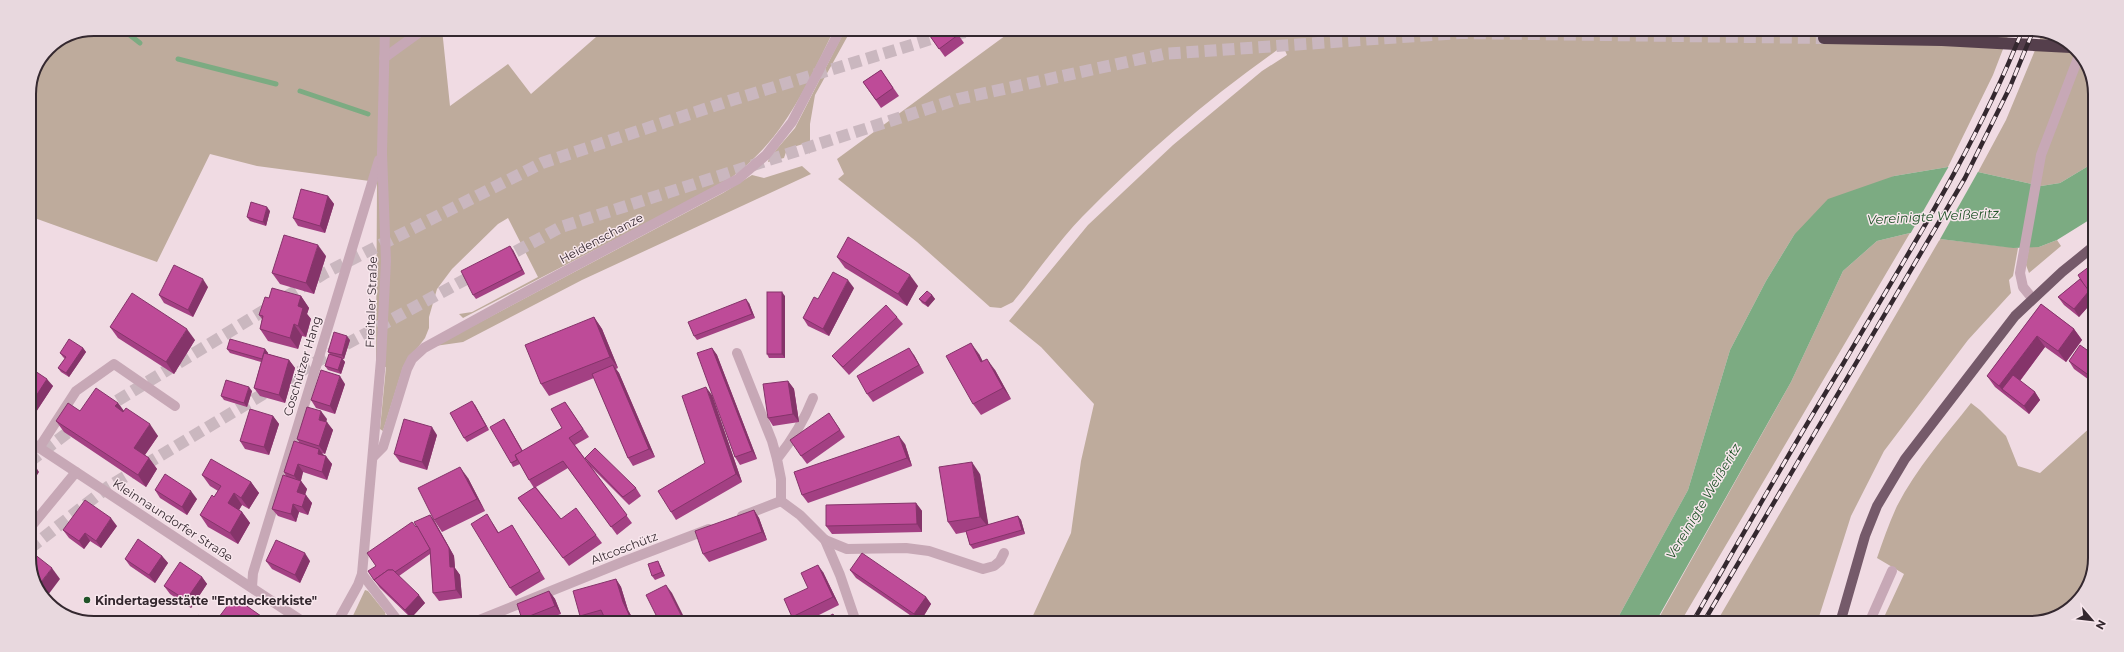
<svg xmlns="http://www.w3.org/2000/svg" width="2124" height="652" viewBox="0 0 2124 652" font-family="Montserrat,sans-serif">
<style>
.green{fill:#beab9c}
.water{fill:#7cab82}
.pier{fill:#f0dbe3}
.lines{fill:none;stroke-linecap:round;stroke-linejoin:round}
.stream{stroke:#7cab82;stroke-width:5}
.highway-tunnel{stroke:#cab7bf;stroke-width:12;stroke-dasharray:12 6;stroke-linecap:butt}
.minor{stroke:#c7a8b6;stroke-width:10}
.major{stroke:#755a6a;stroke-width:10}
.highway{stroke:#553f4c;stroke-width:12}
.rail-casing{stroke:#34282f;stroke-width:4.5}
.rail{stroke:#f8e7ed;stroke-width:3;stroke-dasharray:9;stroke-linecap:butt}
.wall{fill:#a34083}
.shaded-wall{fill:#85346a}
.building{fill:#be4b98;stroke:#85346a}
.poi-dot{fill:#205328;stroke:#f8e7ed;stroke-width:1.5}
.labels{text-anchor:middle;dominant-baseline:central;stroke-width:3;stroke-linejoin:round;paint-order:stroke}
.street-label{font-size:12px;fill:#34282f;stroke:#f8e7ed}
.poi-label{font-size:12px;font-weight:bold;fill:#34282f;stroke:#f8e7ed;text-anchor:start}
.water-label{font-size:13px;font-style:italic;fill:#205328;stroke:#f8e7ed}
.rim{fill:none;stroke:#34282f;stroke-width:2}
</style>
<rect width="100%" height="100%" fill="#f0dbe3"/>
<g class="green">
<path d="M 94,29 L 442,29 L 450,106 L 508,64 L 531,94 L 604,30 L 834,30 C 803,92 783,142 724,183 L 463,318 L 459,314 L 472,312 L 538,277 L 508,218 L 498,224 L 452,269 L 437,289 L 429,317 L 429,328 L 425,338 L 403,367 L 383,431 L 380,429 L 386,367 L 376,366 L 377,182 L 257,166 L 210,154 L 157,262 L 29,216 L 29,94 L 48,48 Z"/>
<polygon points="845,30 851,30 815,95 810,124 810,154 803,144 787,149 784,158 768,162 769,158 795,128"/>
<path d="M 1013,30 L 2010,31 L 1993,75 L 1948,167 L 1894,176 L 1794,235 L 1766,281 L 1730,350 L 1688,490 L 1615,623 L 1030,622 L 1071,533 L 1081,461 L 1094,404 L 1041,347 L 1009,321 L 1088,225 L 1173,145 L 1262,71 L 1287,55 L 1283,46 C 1211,96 1143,155 1082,217 C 1057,243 1036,274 1013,302 L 1001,308 L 990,307 L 917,242 L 838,179 L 844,174 L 837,159 Z"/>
<polygon points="2043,31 2047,31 2081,54 2095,90 2095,162 2060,183 2041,186 1978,172 2006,120"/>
<polygon points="802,166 811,174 582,280 463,342 435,346 723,193 752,175 764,178"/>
<polygon points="1910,233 1680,623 1656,623 1791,382 1843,271 1877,241"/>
<polygon points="1940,239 2018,248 2013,276 2009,280 2011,293 1968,340 1884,451 1851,516 1817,623 1716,623"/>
<polygon points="2057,240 2061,246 2029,273 2026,265 2029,247 2039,247"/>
<path d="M 1971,403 L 1980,410 L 2006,436 L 2018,466 L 2040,473 L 2093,425 L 2093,575 L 2069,610 L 2030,623 L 1892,623 L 1885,615 L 1904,574 L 1877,558 C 1883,541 1889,523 1897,506 C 1916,469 1945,436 1971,403 Z"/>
<polygon points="365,590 368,591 385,612 386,618 383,621 351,620"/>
</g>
<polygon class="water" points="2095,162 2094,217 2057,240 2039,247 2013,248 1940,239 1910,233 1877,241 1843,271 1791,382 1655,623 1615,623 1688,490 1730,350 1766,281 1794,235 1828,199 1894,176 1948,167 1978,172 2041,186 2060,183"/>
<polygon class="pier" points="1949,166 1979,170 1939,241 1909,236"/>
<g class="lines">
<g class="stream">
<polyline points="122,29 140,43"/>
<polyline points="178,59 276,84"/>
<polyline points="300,91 368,114"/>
</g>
<g class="highway-tunnel">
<polyline points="500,260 561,227 958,99 1163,54 1460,33 1824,38"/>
<polyline points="102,410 325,273 542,163 732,100 931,39 975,30"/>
<polyline points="29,462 79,424"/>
<polyline points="29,549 108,487 343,346 479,272"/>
</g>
<g class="minor">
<polyline points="384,58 424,29"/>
<polyline points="2032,298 2023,287 2020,273 2041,155 2080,53"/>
<polyline points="737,353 772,441 777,459"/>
<polyline points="29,441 302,621"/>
<polyline points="39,448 76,391 114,364 175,406"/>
<polyline points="373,457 383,447 407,369 412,359 424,348 513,299 738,179 766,155 792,122 840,30"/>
<polyline points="781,501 800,515 825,540 840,575 856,622"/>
<path d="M 781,501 L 781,479 L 777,459 C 793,439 804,421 813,398"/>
<polyline points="742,516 781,501"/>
<polyline points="29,529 76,472"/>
<polyline points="825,540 847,549 906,548 929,551 983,569 994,566 1000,561 1004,553"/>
<polyline points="362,574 398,621"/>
<polyline points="252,587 253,573 379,160"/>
<polyline points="338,621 358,585 362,574 381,360 386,261 382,153 385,29"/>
<polyline points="477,621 625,561 709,529"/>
<polyline points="1869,623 1892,571"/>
</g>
<polyline class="major" points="1840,623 1865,536 1877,506 1905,459 2015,316 2062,272 2094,246"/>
<polyline class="highway" points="1824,38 1942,40 2071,47"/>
<defs>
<g id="rail">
<path d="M 1692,623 C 1742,536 1791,449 1843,364 C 1907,255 1975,149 2022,31"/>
<polyline points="1703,623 1965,178 2010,87 2033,31"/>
</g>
</defs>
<use href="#rail" class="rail-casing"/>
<use href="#rail" class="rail"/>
</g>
<g class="wall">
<polygon points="955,30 964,43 945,57 930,36"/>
<polygon points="881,70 899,96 881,108 863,82"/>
<polygon points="328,196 334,204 325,233 298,226 293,218"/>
<polygon points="270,211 266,226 250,221 247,217"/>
<polygon points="513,250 525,274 476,299 473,295"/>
<polygon points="326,256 314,294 280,284 272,273"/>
<polygon points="837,257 918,286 907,306 845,268"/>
<polygon points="2094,263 2094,300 2079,317 2064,305 2058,297 2080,279"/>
<polygon points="208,287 193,317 164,303 159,295"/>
<polygon points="854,288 829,336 808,326 803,318 818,299"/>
<polygon points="932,295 935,299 928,307 922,303 919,299"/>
<polygon points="301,296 309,308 307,314 311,319 306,337 302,336 298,349 268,341 260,329 262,319 259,315 269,298"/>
<polygon points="785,296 785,358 769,358 767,354"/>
<polygon points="749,303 755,318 697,340 694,336"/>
<polygon points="2041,304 2074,329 2082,340 2066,362 2045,347 2020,381 2035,392 2040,400 2029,414 1995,387 1987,376"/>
<polygon points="594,317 602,329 618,368 616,369 619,373 655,457 633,466 628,458 594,378 549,396 541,384"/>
<polygon points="897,317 903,324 849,375 838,363 832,356"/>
<polygon points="110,327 195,340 174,374 118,338"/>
<polygon points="350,340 344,359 342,359 345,362 341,374 328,370 325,366 331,355 328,352"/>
<polygon points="83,348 86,352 69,377 61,372 58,368 65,359 63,357 60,353"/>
<polygon points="712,348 717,355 757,459 740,465 735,457"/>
<polygon points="227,349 265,349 268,353 268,354 289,360 295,368 285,403 260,396 254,388 261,362 230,353"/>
<polygon points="979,354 983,362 995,370 1011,399 981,415 973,404"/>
<polygon points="914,355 924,373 873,402 867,394"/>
<polygon points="2094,355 2092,382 2074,369 2069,361"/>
<polygon points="29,367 53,386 34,415 29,412"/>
<polygon points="788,381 794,389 799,422 773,426 768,418"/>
<polygon points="345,384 335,414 316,408 311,400"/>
<polygon points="252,391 247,407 224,400 221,396"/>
<polygon points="712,395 742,482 676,520 671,512 705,463"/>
<polygon points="565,402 589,437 575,445 632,523 617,535 568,468 536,487 561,519 596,535 602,543 569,566 518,498 534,488 529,480 520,464 513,467 511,463 504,419 523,451 562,428"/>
<polygon points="118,403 124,411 158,436 145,455 149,458 157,469 146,487 64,432 56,421 80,411"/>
<polygon points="475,405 489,430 467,442 464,438"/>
<polygon points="829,413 845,437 807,464 801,456"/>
<polygon points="273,416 279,424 269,455 245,449 240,441"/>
<polygon points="327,419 326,422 333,430 325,454 322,453 332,464 327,480 303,472 301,481 307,489 305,495 312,503 308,515 299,512 296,522 278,516 272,509 286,476 284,472 299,442 297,439"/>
<polygon points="437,435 427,470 400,462 394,454"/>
<polygon points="905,444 912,466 808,503 802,495"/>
<polygon points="585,458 636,488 641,496 629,505 590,466"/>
<polygon points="980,474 988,525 1018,516 1021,520 1025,534 973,549 970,545 966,532 956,534 948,522"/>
<polygon points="202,475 251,482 259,493 249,509 242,505 239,510 242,512 250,523 238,544 208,527 200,515 214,497 218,491 210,486"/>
<polygon points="468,478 485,511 442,532 434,520"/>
<polygon points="155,490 197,499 187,515 160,498"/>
<polygon points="916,503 922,511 922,532 832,534 826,526"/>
<polygon points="754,510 759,518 767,540 709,562 703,554"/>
<polygon points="430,515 435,522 454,556 455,568 460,575 462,598 439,601 433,593 430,554 399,576 425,603 411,618 380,588 374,580 376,566 416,527"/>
<polygon points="492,522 499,533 512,525 545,579 516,596 510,588"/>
<polygon points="117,526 101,548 90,541 84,549 69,538 63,530"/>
<polygon points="162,556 168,563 155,583 130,566 125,559"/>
<polygon points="266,561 310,561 300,583 272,569"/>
<polygon points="660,565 665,576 655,580 652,576"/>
<polygon points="850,570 926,597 931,604 920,622 856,578"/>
<polygon points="823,572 839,605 805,622 796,622 792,617 808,588"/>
<polygon points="202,577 207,584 191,608 170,594 164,586"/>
<polygon points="616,579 621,587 628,610 634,621 606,621 605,618 595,621 584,621 580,616"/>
<polygon points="549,591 555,599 561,614 541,621 524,621 522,619"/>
</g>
<g class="shaded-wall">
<polygon points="328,196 334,204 325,233 320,226"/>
<polygon points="267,207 270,211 266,226 263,222"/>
<polygon points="318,245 326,256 314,294 306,283"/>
<polygon points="510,246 513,250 525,274 522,270"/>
<polygon points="910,275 918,286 907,306 898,294"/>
<polygon points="203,279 208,287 193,317 188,310"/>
<polygon points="848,280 854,288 829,336 823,329"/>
<polygon points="2089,291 2094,299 2094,300 2079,317 2074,309"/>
<polygon points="782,292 785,296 785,358 782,354"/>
<polygon points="932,295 935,299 928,307 925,303"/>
<polygon points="301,296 309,308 307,314 311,319 306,337 298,326 298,306"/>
<polygon points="746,299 749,303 755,318 752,314"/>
<polygon points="594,317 602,329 618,368 610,357"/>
<polygon points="294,324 302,336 298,349 290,338"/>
<polygon points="187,329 195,340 174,374 166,362"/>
<polygon points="2074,329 2082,340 2066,362 2058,351"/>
<polygon points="347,336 350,340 344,359 342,355"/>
<polygon points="2037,336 2045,347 2009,395 2002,389 2008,397 1999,386"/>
<polygon points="971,343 979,354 989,374 981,362"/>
<polygon points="83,348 86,352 69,377 66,373"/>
<polygon points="712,348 717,355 757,459 752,451"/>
<polygon points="909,348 914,355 924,373 919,365"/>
<polygon points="265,349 268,353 265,363 262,360"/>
<polygon points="342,358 345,362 341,374 338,370"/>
<polygon points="987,359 995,370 1011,399 1003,388"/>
<polygon points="289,360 295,368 285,403 279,395"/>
<polygon points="613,365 619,373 655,457 649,449"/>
<polygon points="2094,365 2094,381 2092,382 2087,374"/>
<polygon points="340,376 345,384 335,414 330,406"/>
<polygon points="47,379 53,386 34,415 29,407"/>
<polygon points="788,381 794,389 799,422 793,414"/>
<polygon points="249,387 252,391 247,407 244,403"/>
<polygon points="706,387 712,395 742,482 736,474"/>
<polygon points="2035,392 2040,400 2029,414 2024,406"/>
<polygon points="472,401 475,405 489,430 486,426"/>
<polygon points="118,403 126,414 115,406"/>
<polygon points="321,411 327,419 324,427 319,420"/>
<polygon points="273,416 279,424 269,455 264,447"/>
<polygon points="504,419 507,423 527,460 525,456"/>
<polygon points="327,422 333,430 325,454 319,446"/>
<polygon points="150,424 158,436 142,459 134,448"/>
<polygon points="432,427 437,435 427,470 422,462"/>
<polygon points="899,436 905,444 912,466 907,458"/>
<polygon points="319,449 325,457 318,454"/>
<polygon points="326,456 332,464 327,480 322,472"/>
<polygon points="149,458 157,469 146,487 138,475"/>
<polygon points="972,462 980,474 989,528 980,517"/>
<polygon points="34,464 39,472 29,488 29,472"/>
<polygon points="298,464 303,472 300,483 294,476"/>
<polygon points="460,467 468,478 485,511 477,499"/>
<polygon points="301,481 307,489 303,500 297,492"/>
<polygon points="251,482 259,493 249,509 241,498"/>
<polygon points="191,491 197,499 187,515 182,507"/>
<polygon points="234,493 242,505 236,515 228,503"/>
<polygon points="306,495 312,503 308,515 302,507"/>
<polygon points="916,503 922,511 922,532 917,524"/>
<polygon points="293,504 299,512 296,522 291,514"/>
<polygon points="754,510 759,518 767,540 762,532"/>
<polygon points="242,512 250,523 238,544 230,533"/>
<polygon points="430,515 435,522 454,556 455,568 460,575 462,598 456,590 450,567"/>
<polygon points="1018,516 1021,520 1025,534 1022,530"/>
<polygon points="111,518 117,526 101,548 96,541"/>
<polygon points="85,533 90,541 84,549 79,541"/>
<polygon points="305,553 310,561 300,583 295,575"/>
<polygon points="162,556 168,563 155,583 149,575"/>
<polygon points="658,561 660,565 665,576 662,572"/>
<polygon points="818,565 823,572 839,605 833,597"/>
<polygon points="52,568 60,579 45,599 43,598 38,586"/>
<polygon points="202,577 207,584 191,608 186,600"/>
<polygon points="616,579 621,587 628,610 634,621 632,621 623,602"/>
<polygon points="666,585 672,593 686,621 684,621"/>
<polygon points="549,591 555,599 561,614 555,606"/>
<polygon points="419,595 425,603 411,618 405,610"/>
<polygon points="926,597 931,604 920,622 914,614"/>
</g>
<g class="building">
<polygon points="938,30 955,30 958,35 939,49 930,36"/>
<polygon points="881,70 893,88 876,100 863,82"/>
<polygon points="301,189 328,196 320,226 293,218"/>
<polygon points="251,202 267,207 263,222 247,217"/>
<polygon points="284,235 318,245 306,283 272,273"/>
<polygon points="848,237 910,275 898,294 837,257"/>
<polygon points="510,246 522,270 473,295 461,271"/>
<polygon points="2094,263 2094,294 2086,288 2078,275"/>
<polygon points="174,265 203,279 188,310 159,295"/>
<polygon points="833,272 848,280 823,329 803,318 814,297 818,299"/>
<polygon points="2080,279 2089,291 2074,309 2058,297"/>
<polygon points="272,288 301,296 298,306 303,308 298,326 294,324 290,338 260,329 263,316 259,315 265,297 269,298"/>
<polygon points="927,291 932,295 925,303 919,299"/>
<rect x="767" y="292" width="15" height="62"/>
<polygon points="132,293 187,329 166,362 110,327"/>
<polygon points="746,299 752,314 694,336 688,322"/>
<polygon points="2041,304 2074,329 2058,351 2037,336 1999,386 1987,376"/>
<polygon points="886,305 897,317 843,367 832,356"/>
<polygon points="594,317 610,357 541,384 525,345"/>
<polygon points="334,332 347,336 342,355 328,352"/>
<polygon points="69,339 83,348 66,373 58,368 66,357 60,353"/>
<polygon points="230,339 265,349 262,359 227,349"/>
<polygon points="971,343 981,362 987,359 1003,388 973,404 946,356"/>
<polygon points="2080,345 2094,355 2094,365 2087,374 2069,361"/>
<polygon points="712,348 752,451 735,457 697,353"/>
<polygon points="909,348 919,365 867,394 857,376"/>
<polygon points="264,353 289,360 279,395 254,388"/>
<polygon points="329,354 342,358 338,370 325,366"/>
<polygon points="613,365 649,449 628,458 592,374"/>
<polygon points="29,367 47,379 29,407"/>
<polygon points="321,370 340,376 330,406 311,400"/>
<polygon points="2013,375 2035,392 2024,406 2002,389"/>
<polygon points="226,380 249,387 244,403 221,396"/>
<polygon points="788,381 793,414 768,418 763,384"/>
<polygon points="706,387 736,474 671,512 658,491 705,463 682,396"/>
<polygon points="96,388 118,403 115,406 123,412 126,408 150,424 134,448 149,458 138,475 56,421 68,403 80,411"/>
<polygon points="472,401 486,426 464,438 450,413"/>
<polygon points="565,402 583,429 569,438 627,515 611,527 563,461 529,480 515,455 562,428 551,409"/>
<polygon points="307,407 321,411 319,420 327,422 319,446 297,439"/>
<polygon points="250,409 273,416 264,447 240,441"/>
<polygon points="829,413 840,430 801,456 790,440"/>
<polygon points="404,419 432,427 422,462 394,454"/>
<polygon points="504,419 522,451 515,455 517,460 511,463 490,427"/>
<polygon points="899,436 907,458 802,495 794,472"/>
<polygon points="294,441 319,449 318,454 326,456 322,472 298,464 294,476 284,472"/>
<polygon points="595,448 636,488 623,497 585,458"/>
<polygon points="211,459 251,482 241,498 234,493 228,503 242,512 230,533 200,515 212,495 214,497 221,486 202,475"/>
<polygon points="29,461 34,464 29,472"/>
<polygon points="972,462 980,517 948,522 939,467"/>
<polygon points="460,467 477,499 434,520 418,488"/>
<polygon points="165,474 191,491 182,507 155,490"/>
<polygon points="283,475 301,481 297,492 306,495 302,507 293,504 291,514 272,509"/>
<polygon points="535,487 561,519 576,508 596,535 563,558 518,498"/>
<polygon points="85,500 111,518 96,541 85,533 79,541 63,530"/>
<polygon points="916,503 917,524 826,526 826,505"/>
<polygon points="754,510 762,532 703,554 695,531"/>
<polygon points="487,514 498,533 512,525 540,571 510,588 471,524"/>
<polygon points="430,515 449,548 450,567 454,567 456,590 433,593 430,549 414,522"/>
<polygon points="1018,516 1022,530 970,545 966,531"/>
<polygon points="412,522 416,527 417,526 430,549 395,572 393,570 388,570 374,580 368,571 376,566 367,553"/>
<polygon points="138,539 162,556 149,575 125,559"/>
<polygon points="276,540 305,553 295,575 266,561"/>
<polygon points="29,550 52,568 38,586 29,562"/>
<polygon points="862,553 926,597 914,614 850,570"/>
<polygon points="658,561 662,572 652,576 648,564"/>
<polygon points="180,562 202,577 186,600 164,586"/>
<polygon points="818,565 833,597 792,617 784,599 808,588 801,573"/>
<polygon points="388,570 393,570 419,595 405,610 374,580"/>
<polygon points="616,579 623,602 632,621 606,621 601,610 580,616 573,591"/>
<polygon points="666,585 684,621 659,621 646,595"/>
<polygon points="549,591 555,606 522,619 517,604"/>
<polygon points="234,597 268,621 224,621 219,617"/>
<polygon points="833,614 837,622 818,622"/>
<polygon points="198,615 205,621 192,621"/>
</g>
<circle class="poi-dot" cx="87" cy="600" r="4"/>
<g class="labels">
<g class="street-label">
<text transform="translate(601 238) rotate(-28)">Heidenschanze</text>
<text transform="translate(371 302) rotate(-88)">Freitaler Straße</text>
<text transform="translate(302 366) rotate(-73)">Coschützer Hang</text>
<text transform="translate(173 520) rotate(33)">Kleinnaundorfer Straße</text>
<text transform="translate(624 548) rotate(-21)">Altcoschütz</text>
</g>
<g class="poi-label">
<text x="95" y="600">Kindertagesstätte "Entdeckerkiste"</text>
</g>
<g class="water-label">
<text transform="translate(1933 216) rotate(-3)">Vereinigte Weißeritz</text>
<text transform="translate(1703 501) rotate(-59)">Vereinigte Weißeritz</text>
</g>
</g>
<path d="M0 0H2124V652H0ZM94 36H2030A58 58 0 0 1 2088 94V558A58 58 0 0 1 2030 616H94A58 58 0 0 1 36 558V94A58 58 0 0 1 94 36Z" fill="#e8d8de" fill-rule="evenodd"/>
<path class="rim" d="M94 36H2030A58 58 0 0 1 2088 94V558A58 58 0 0 1 2030 616H94A58 58 0 0 1 36 558V94A58 58 0 0 1 94 36Z"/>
<g transform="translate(2092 620) rotate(118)" stroke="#f8e7ed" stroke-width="3" paint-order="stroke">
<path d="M0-3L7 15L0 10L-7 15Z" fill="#34282f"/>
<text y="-6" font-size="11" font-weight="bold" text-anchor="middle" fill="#34282f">N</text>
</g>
</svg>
